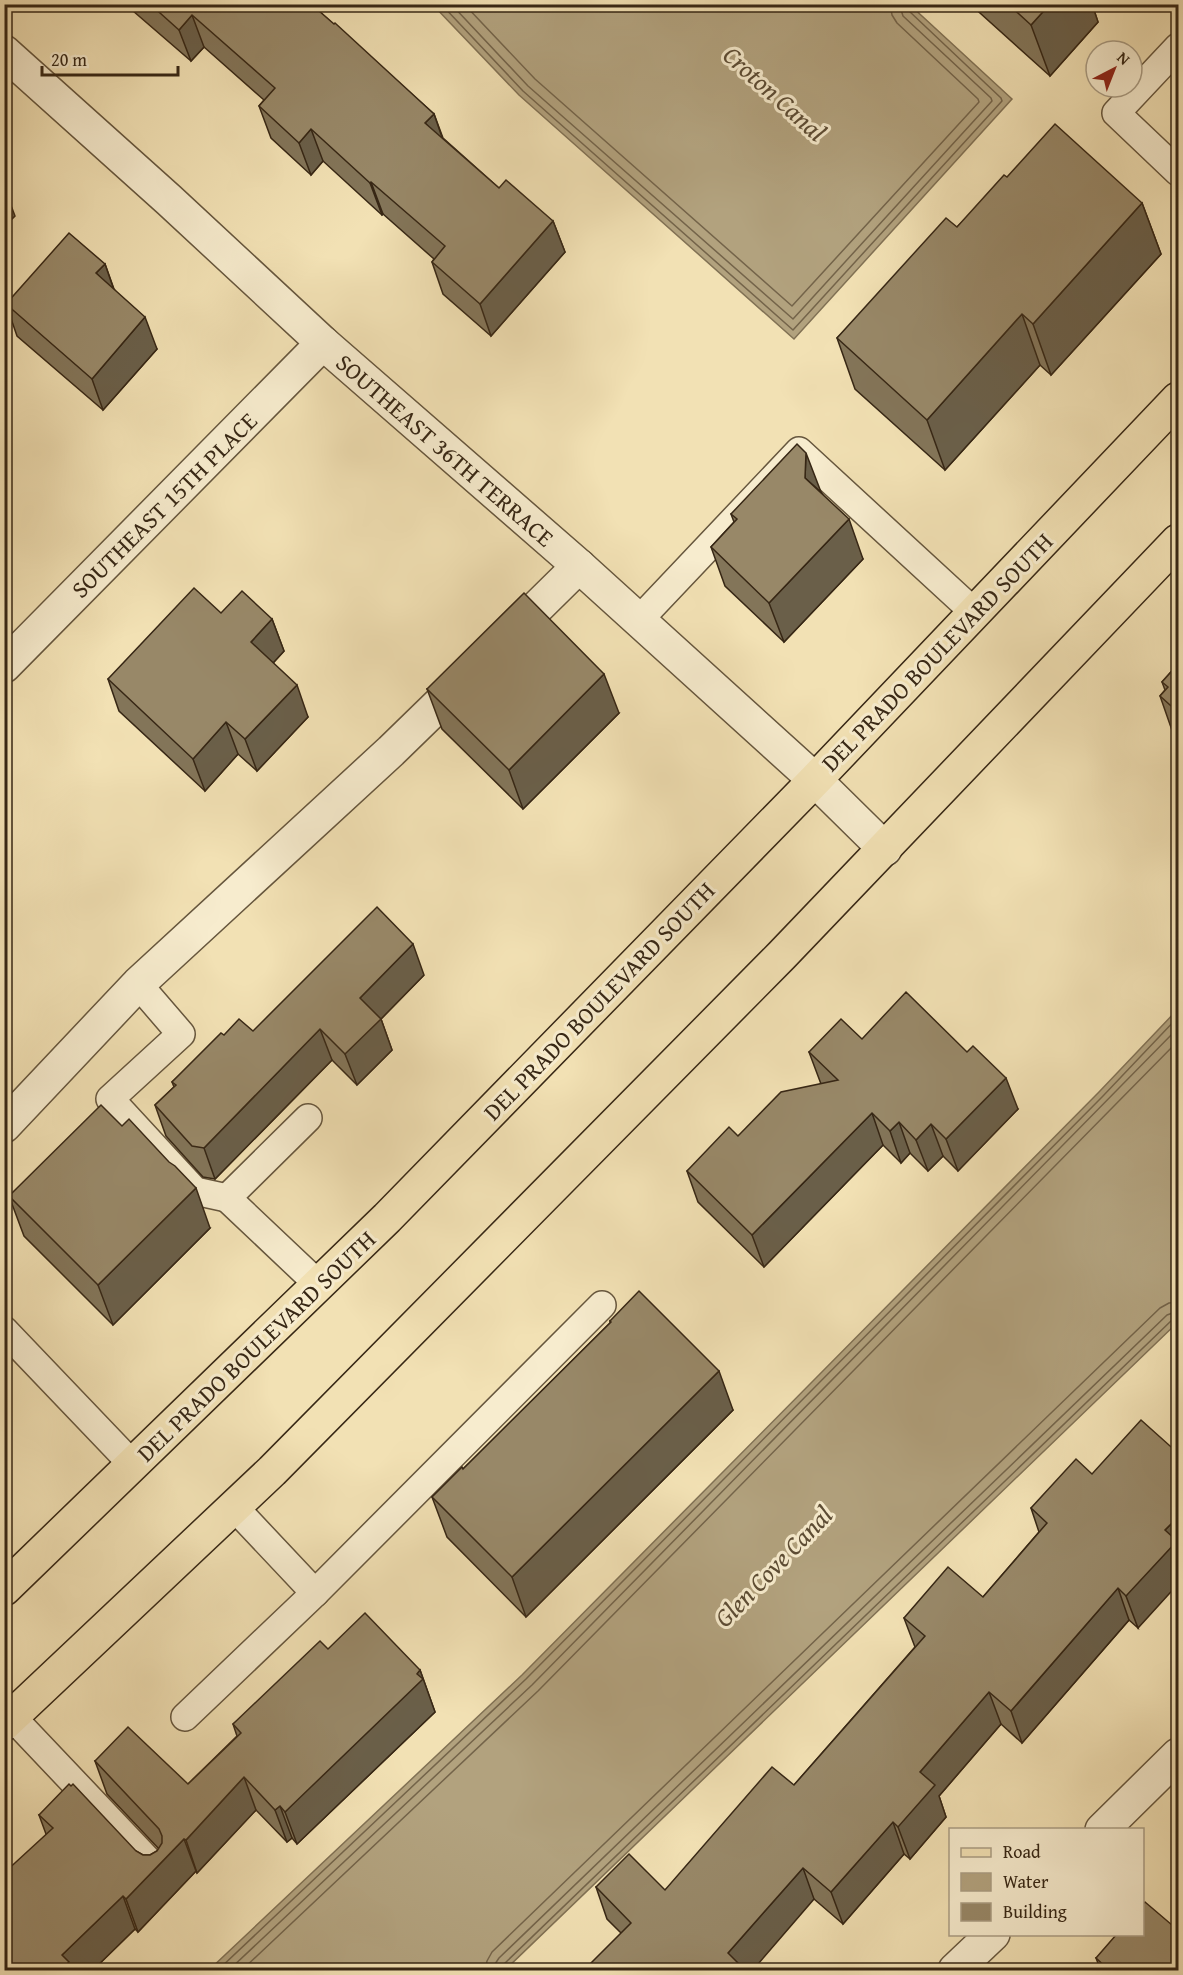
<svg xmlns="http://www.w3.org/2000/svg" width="1183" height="1975" viewBox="0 0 1183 1975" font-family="'Gentium Book Plus',serif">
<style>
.water{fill:#b2a27e;stroke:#817154;stroke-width:1.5}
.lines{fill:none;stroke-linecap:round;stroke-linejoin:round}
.shore{stroke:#74644a;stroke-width:1.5}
.service-casing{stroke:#66563d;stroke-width:30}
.minor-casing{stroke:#66563d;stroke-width:36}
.primary-casing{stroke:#372715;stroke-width:36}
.service{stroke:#f7ecce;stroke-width:27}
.minor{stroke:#f7ecce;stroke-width:33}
.primary{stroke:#f2e1b4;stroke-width:33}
.wall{fill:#837559;stroke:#372715;stroke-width:1.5}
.shaded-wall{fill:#6a5f49;stroke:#372715;stroke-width:1.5}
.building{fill:#988868;stroke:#372715;stroke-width:1.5}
.labels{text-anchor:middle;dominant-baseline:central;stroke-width:6;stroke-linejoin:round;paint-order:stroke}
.street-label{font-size:24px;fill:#372715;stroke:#f7ecce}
.water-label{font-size:26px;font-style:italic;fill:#5c4c34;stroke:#f7ecce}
</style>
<rect width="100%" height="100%" fill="#f2e1b4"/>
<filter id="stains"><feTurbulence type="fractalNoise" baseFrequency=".00333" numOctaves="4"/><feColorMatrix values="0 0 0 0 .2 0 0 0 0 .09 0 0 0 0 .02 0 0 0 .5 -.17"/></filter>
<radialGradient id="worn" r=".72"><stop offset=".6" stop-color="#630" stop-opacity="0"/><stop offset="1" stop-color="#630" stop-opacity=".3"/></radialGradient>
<g class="water">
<polygon points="433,5 910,5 1012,99 794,339 519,95"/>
<polygon points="1178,1009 1178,1322 505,1970 209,1970 522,1675 1099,1092"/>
</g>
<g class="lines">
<g class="shore">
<polyline points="441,4 523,91 793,330 1002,101 1001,98 909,11 907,4"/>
<polyline points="451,4 528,86 793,319 992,101 991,98 903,16 899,4"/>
<polyline points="464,4 535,79 792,306 979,102 978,99 897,23 892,15 890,4"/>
<polyline points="218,1970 526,1679 1103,1096 1178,1017"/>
<polyline points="229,1970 532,1685 1178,1028"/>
<polyline points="242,1970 538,1691 1178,1041"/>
<polyline points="485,1970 487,1961 492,1952 1160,1308 1169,1303 1178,1302"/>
<polyline points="494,1970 495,1964 499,1958 1167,1315 1178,1311"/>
<polyline points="502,1970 504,1964 1172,1320 1178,1318"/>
</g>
<defs>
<g id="service">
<polyline points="1178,47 1116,113 1178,172"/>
<polyline points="638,621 799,451 975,613"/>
<polyline points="138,984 181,1034 110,1099 195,1191 227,1198"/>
<polyline points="308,1118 227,1198 319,1285"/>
<polyline points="4,1330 133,1465"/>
<polyline points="315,1593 602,1305"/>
<polyline points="12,1717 159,1872"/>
<polyline points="185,1717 315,1593 234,1507"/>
</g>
<g id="minor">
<polyline points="4,52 169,200 323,343 579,566 815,780 885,849"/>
<polyline points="507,637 579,566"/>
<polyline points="4,666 323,343"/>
<polyline points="4,1126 138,984 391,751 466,678"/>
<polyline points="1102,1830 1178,1755"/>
<polyline points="955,1970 993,1934"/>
</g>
<g id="primary">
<polyline points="4,1589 387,1218 815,780 1178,399"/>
<polyline points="4,1724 272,1471 782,955 1178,541"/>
</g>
</defs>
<use href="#service" class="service-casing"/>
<use href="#minor" class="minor-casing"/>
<use href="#primary" class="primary-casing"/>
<use href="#service" class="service"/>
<use href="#minor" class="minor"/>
<use href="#primary" class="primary"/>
</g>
<g class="wall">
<polygon points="125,4 311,4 434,114 443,138 499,188 553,221 565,252 491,336 443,294 432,262 434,259 383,214 382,215 323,161 311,175 271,138 259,106 264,100 204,47 191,61"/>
<polygon points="970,4 1095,4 1093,7 1098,22 1050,76"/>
<polygon points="1007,177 1142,203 1161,254 1051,375 1040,365 945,470 855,389 837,338 957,227"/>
<polygon points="105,264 114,289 157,349 103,410 17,336 6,304"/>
<polygon points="821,492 863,559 784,642 725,586 711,547 734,522 731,514"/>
<polygon points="221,613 272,619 284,651 273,663 308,717 257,771 238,754 205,791 119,711 108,679"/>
<polygon points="1179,663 1179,740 1174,736 1160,696 1165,690 1162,682"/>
<polygon points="427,689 619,713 523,809 442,729"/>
<polygon points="424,975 381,1019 392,1050 357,1085 332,1060 215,1179 203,1177 166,1136 155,1105 174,1087 172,1082 224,1035 253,1031"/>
<polygon points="862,1039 1018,1109 958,1171 943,1156 928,1171 910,1153 901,1163 883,1145 764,1267 698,1202 687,1171 738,1136 821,1084 809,1052"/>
<polygon points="9,1196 210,1228 113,1325 24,1236"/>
<polygon points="610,1321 733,1410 526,1617 447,1537 432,1497 463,1469 610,1323"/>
<polygon points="1092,1474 1138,1628 1129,1620 1022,1743 1001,1724 939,1796 946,1817 910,1859 904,1854 843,1924 814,1899 621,1933 607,1919 596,1887 665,1890 794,1785 915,1647 904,1618 983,1597 1039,1532 1031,1508"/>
<polygon points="328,1649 420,1670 435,1712 297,1844 292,1838 287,1842 256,1810 197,1873 196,1871 138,1932 135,1929 92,1971 4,1971 46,1834 39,1815 136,1851 143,1855 150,1855 157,1851 159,1849 107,1794 95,1761 188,1784 237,1736 233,1724"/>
<polygon points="1096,1958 1179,1971 1101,1971"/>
</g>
<g class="shaded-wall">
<polygon points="1050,4 1095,4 1093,7 1098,22 1050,76 1031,25"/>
<polygon points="192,15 204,47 191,61 179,30"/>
<polygon points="434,114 445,146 425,123"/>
<polygon points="311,129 323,161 311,175 299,143"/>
<polygon points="371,182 383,214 382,215 370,183"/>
<polygon points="4,187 15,216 4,227"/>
<polygon points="1142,203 1161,254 1051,375 1033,324"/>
<polygon points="553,221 565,252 491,336 480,304"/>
<polygon points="105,264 116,296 96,273"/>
<polygon points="1022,314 1040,365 945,470 927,420"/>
<polygon points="145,317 157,349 103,410 92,379"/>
<polygon points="806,453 821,492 805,478"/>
<polygon points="849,519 863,559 784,642 769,603"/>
<polygon points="272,619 284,651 263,674 251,642"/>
<polygon points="604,674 619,713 523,809 509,770"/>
<polygon points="297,685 308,717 257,771 245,739"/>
<polygon points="226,722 238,754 205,791 193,759"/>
<polygon points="413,944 424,975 381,1019 392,1050 357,1085 345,1054 360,998"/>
<polygon points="320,1029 332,1060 215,1179 204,1148"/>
<polygon points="1006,1078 1018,1109 958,1171 946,1139"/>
<polygon points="872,1113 883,1145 764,1267 752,1235"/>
<polygon points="899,1122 910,1153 901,1163 890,1131"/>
<polygon points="931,1124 943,1156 928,1171 916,1140"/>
<polygon points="196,1188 210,1228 113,1325 98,1285"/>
<polygon points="719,1371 733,1410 526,1617 512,1577"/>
<polygon points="1179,1516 1179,1583 1138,1628 1126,1596 1165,1530"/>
<polygon points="1118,1588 1129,1620 1022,1743 1011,1711"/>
<polygon points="420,1670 435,1712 297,1844 285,1812"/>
<polygon points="989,1692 1001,1724 939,1796 946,1817 910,1859 898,1827 920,1772"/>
<polygon points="244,1777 256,1810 197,1873 186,1840"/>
<polygon points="280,1806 292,1838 287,1842 275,1810"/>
<polygon points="893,1822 904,1854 843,1924 831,1892"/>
<polygon points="184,1839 196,1871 138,1932 126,1899"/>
<polygon points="803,1868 814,1899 752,1971 735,1971 728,1953"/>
<polygon points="123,1896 135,1929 92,1971 59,1971 62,1955"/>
</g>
<g class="building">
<polygon points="150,4 311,4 334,24 335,23 434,114 425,123 499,188 506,180 553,221 480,304 432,262 445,246 371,182 370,183 311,129 299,143 259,106 275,88 192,15 179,30"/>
<polygon points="1008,4 1050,4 1031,25"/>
<polygon points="1055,124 1142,203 1033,324 1022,314 927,420 837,338 946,218 957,227 1004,175 1007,177"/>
<polygon points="69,233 105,264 96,273 145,317 92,379 6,304"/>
<polygon points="797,444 806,453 805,478 849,519 769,603 711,547 737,519 731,514"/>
<polygon points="194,588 221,613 242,591 272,619 251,642 297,685 245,739 226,722 193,759 108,679"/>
<polygon points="524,593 604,674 509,770 427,689"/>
<polygon points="1179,663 1179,713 1160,696 1168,687 1162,682"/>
<polygon points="377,907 413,944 360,998 381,1019 345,1054 320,1029 204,1148 192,1146 155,1105 176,1085 172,1082 221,1033 224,1035 239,1019 253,1031"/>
<polygon points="906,992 967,1052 973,1046 1006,1078 946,1139 931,1124 916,1140 899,1122 890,1131 872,1113 752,1235 687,1171 729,1127 738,1136 781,1092 838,1080 809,1052 841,1019 862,1039"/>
<polygon points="101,1105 122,1126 129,1119 169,1162 175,1166 196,1188 98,1285 9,1196"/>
<polygon points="639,1291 719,1371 512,1577 432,1497 462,1467 463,1469 611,1322 610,1321"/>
<polygon points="1141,1420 1179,1454 1179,1516 1165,1530 1177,1541 1126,1596 1118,1588 1011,1711 989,1692 920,1772 935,1785 898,1827 893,1822 831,1892 803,1868 728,1953 746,1971 583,1971 631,1923 596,1887 629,1854 665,1890 772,1767 794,1785 925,1636 904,1618 948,1567 983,1597 1047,1523 1031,1508 1076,1459 1092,1474"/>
<polygon points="365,1613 420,1670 417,1674 423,1679 285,1812 280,1806 275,1810 244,1777 186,1840 184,1839 126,1899 123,1896 62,1955 69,1962 59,1971 4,1971 4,1873 53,1828 39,1815 69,1784 71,1786 73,1784 136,1851 143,1855 150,1855 157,1851 162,1843 162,1836 159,1829 95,1761 128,1727 188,1784 241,1733 233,1724 320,1641 328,1649"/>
<polygon points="1145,1902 1179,1931 1179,1971 1110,1971 1096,1958 1116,1935 1143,1935 1143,1904"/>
</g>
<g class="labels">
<g class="street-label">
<text transform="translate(445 450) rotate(41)">SOUTHEAST 36TH TERRACE</text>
<text transform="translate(164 505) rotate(-45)">SOUTHEAST 15TH PLACE</text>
<text transform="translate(937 652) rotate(-46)">DEL PRADO BOULEVARD SOUTH</text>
<text transform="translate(599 1001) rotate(-46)">DEL PRADO BOULEVARD SOUTH</text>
<text transform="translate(256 1346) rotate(-44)">DEL PRADO BOULEVARD SOUTH</text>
</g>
<g class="water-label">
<text transform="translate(775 93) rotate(42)">Croton Canal</text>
<text transform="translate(773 1566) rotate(-46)">Glen Cove Canal</text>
</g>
</g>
<rect width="1183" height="1975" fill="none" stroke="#f2e1b4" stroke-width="24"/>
<rect x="6" y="6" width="1171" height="1963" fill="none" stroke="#372715" stroke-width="3"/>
<rect x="12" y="12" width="1159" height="1951" fill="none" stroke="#372715" stroke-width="1.5"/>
<rect x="949" y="1828" width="195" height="108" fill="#f7ecce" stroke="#aa9d84" stroke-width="1.5"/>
<rect x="961" y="1848" width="30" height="9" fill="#f2e1b4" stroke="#aa9d84" stroke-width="1.5"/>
<text x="1003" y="1858" font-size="18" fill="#372715">Road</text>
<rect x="961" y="1873" width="30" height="18" fill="#b2a27e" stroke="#aa9d84" stroke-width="1.5"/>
<text x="1003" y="1888" font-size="18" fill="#372715">Water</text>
<rect x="961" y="1903" width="30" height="18" fill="#988868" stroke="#aa9d84" stroke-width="1.5"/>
<text x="1003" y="1918" font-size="18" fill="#372715">Building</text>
<g transform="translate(1114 69) rotate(42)"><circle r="28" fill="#f7ecce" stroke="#aa9d84" stroke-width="1.5"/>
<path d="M0-4.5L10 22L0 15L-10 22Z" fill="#8f2418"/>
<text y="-9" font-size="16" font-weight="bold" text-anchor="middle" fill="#372715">N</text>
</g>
<path d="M42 66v9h136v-9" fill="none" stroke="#372715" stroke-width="3"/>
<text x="51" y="66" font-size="18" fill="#372715" stroke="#f7ecce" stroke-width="4.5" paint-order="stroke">20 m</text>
<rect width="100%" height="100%" filter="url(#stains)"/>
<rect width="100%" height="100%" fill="url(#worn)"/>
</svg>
